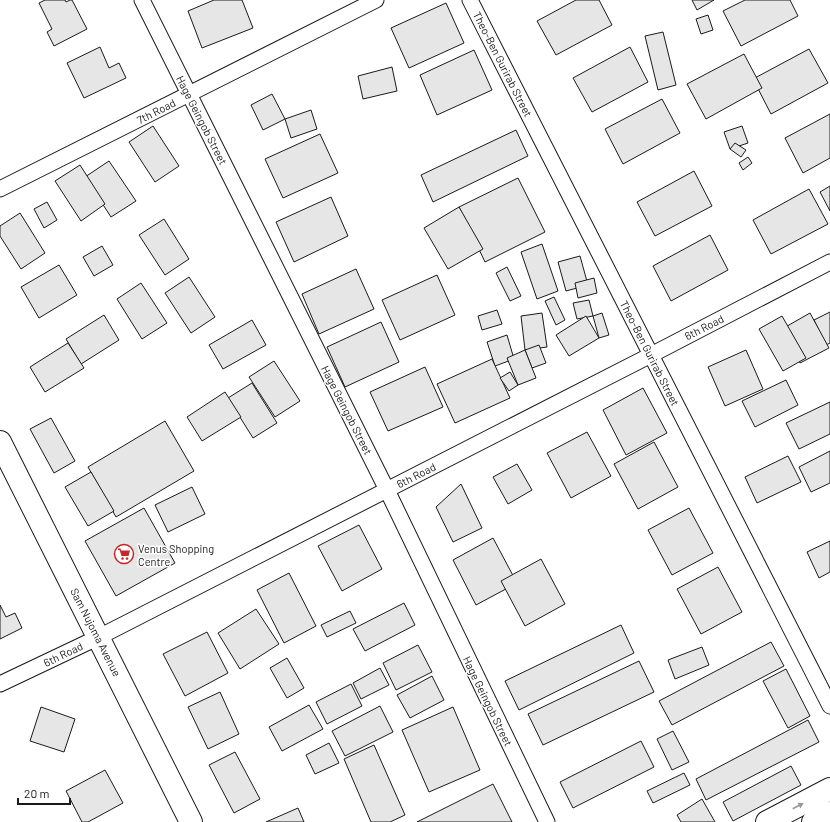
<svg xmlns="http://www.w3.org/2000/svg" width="830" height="822" viewBox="0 0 830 822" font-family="Barlow,sans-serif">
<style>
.building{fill:#e6e6e6;stroke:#1a1a1a}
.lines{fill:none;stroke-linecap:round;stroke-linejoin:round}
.minor-casing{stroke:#1a1a1a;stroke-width:17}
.secondary-casing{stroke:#1a1a1a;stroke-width:24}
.minor{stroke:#fff;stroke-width:15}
.secondary{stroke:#fff;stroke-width:22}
.oneway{fill:#989898}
.labels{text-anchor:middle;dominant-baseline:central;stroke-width:3;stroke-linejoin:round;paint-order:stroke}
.street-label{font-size:11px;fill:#1a1a1a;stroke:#fff}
.poi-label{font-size:11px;fill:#1a1a1a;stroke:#fff;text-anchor:start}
</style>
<rect width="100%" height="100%" fill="#fff"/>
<g class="building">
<polygon points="45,0 65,0 66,2 70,0 72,0 87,29 54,46 47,32 52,29 39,3"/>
<polygon points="214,0 242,0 253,28 202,48 188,11"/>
<polygon points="576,0 599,0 612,25 556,55 537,21"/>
<polygon points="692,0 714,0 697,10"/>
<polygon points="745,0 790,0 798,16 741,46 723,11"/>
<polygon points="446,3 464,43 409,68 391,28"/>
<polygon points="708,15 713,30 701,34 696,19"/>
<polygon points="663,32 676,85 658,90 645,36"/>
<polygon points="100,47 109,68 119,63 126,78 84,98 67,63"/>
<polygon points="630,47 648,82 592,112 573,78"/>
<polygon points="809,49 828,83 771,114 753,79"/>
<polygon points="474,50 492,90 437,115 420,75"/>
<polygon points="744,54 762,88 706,119 687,84"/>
<polygon points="392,67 397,91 363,99 358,76"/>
<polygon points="272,94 285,119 263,130 251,105"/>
<polygon points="662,99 680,133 623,164 605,129"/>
<polygon points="311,110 317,129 291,138 285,119"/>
<polygon points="830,114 830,158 803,173 785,138"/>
<polygon points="153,126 179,166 155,182 129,142"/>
<polygon points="742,126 748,143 730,149 724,132"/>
<polygon points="516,130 528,156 433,202 421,175"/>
<polygon points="320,134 338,173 283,198 265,159"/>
<polygon points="735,143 746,150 741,157 730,149"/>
<polygon points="748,157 752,163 743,170 739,163"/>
<polygon points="109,161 136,201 111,217 85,177"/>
<polygon points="80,165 105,204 81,221 55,181"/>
<polygon points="694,171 712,206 655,236 637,202"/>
<polygon points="518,178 545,232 485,262 459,207"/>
<polygon points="830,186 830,211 820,192"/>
<polygon points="809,189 828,224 771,254 753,220"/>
<polygon points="331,197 348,236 294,262 276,222"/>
<polygon points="47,202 57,220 44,228 34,209"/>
<polygon points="459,207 483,249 448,269 424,228"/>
<polygon points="20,213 45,253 21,269 0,236 0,226"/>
<polygon points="164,219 189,259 165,275 139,235"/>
<polygon points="710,235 728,270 671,301 653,266"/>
<polygon points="542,244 558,291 537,299 521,252"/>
<polygon points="102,246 113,265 94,276 83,257"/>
<polygon points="580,256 588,285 566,291 558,262"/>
<polygon points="59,265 77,295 39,318 21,287"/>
<polygon points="507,267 521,296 510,301 496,273"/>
<polygon points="356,269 374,309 319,334 302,294"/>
<polygon points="437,275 455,315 400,340 382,300"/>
<polygon points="189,277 215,317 191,333 165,293"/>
<polygon points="594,278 597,293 578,298 575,283"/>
<polygon points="141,283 167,323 142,339 117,299"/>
<polygon points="554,297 565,320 556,325 545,301"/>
<polygon points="589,300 593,316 577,319 573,303"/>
<polygon points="497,310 502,324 482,330 478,316"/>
<polygon points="830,312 830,343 826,345 814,320"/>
<polygon points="542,313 547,347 525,350 521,316"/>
<polygon points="602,313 609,335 599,338 593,316"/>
<polygon points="810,313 829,348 800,363 782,329"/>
<polygon points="104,315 119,340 81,364 66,339"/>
<polygon points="586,316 599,338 569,356 556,335"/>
<polygon points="782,316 806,358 783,371 759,329"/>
<polygon points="252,320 266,345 223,369 209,345"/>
<polygon points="381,322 399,362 345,387 327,347"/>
<polygon points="507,335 514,359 495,366 487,342"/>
<polygon points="68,343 84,368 45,392 30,367"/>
<polygon points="539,345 546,363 532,368 525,350"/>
<polygon points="525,350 536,378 518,385 507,358"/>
<polygon points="746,350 763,389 725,406 708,367"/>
<polygon points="492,359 510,398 455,423 437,384"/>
<polygon points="274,361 300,401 275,417 249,377"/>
<polygon points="425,367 443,407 388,431 370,392"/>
<polygon points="510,372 518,385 509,391 500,378"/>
<polygon points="786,380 798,405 755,427 742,401"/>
<polygon points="252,383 277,423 253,438 228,398"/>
<polygon points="643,388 667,433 626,455 603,410"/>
<polygon points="225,392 241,417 202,441 187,417"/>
<polygon points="830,402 830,434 799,449 786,423"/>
<polygon points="51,418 75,461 54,473 30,429"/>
<polygon points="165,421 194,471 116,517 88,467"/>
<polygon points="587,432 611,476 571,498 547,453"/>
<polygon points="654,442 678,487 638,509 614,464"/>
<polygon points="830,451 830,483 811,492 799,467"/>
<polygon points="788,456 801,482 757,503 745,477"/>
<polygon points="517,464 532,490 508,504 493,477"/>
<polygon points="91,472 114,511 88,526 65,487"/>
<polygon points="461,484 482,528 453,542 436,507"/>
<polygon points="192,487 205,514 168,532 155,505"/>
<polygon points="144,508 175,563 116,596 85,541"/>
<polygon points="689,508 713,553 672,575 648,530"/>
<polygon points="359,525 382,569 342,591 318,546"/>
<polygon points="493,538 517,583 476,605 453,560"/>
<polygon points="830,541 830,572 819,578 807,552"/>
<polygon points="541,559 565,604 525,626 501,581"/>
<polygon points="718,567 742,612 701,634 677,589"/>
<polygon points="289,573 316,626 284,643 257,590"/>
<polygon points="404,603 415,625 365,651 353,629"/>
<polygon points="0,605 6,617 15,613 22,628 0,639"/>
<polygon points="256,609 279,644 240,669 218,633"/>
<polygon points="350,611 356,623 327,637 321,625"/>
<polygon points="621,625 634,653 519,710 505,681"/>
<polygon points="207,632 228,673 185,696 163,654"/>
<polygon points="771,642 784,666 672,725 659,701"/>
<polygon points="418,645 432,672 396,690 383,663"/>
<polygon points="702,647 709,665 675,679 668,660"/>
<polygon points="287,658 304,688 287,698 270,668"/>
<polygon points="639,661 654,692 543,745 528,714"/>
<polygon points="380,668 389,685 361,699 353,683"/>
<polygon points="786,669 810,716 788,728 763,681"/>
<polygon points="432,676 444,700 410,718 397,695"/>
<polygon points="351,684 362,706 327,724 316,702"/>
<polygon points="220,692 239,734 208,749 188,707"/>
<polygon points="309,705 323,729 282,751 269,727"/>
<polygon points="380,706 393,732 345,756 332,731"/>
<polygon points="41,707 75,719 64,752 30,741"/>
<polygon points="453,707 480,770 429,792 402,730"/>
<polygon points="808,720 819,742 706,800 696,779"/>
<polygon points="673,731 689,762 672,770 657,739"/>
<polygon points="641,741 654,767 573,808 560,782"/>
<polygon points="329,743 339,763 315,774 306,755"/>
<polygon points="374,745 405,815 390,822 371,822 344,759"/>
<polygon points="235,752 260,799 234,813 209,765"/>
<polygon points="791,766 801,785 733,821 723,802"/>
<polygon points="105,770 123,803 88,822 82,822 66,791"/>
<polygon points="684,773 690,785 653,803 647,791"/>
<polygon points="493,784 512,822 417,822"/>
<polygon points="702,799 715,822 681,822 677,815"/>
<polygon points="298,808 304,822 266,822"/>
</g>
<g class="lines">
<defs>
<g id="minor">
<polyline points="142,0 387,490 547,822"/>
<polyline points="470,0 830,706"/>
<polyline points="0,189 376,0"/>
<polyline points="0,684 99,637 651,355 830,262"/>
</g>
<g id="secondary">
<polyline points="0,442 191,822"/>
<polyline points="767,822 830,789"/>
<polyline points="813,822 830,813"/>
</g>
</defs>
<use href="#minor" class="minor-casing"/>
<use href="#secondary" class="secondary-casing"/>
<use href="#minor" class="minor"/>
<use href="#secondary" class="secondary"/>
</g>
<defs><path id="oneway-solid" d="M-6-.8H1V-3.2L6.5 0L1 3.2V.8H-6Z"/></defs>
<use class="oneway" href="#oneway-solid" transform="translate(798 806) rotate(-27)"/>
<defs>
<symbol id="supermarket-ring" viewBox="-11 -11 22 22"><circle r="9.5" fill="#fff" stroke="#c62828" stroke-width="1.5"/><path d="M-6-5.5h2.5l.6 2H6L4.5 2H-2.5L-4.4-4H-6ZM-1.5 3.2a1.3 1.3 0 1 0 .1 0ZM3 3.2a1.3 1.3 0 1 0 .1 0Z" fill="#c62828"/></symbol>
</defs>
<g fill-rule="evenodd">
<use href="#supermarket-ring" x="113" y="543" width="22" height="22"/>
</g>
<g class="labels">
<g class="street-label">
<text transform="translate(503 64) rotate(63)">Theo-Ben Gurirab Street</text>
<text transform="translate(156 111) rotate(-27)">7th Road</text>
<text transform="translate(202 120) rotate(63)">Hage Geingob Street</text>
<text transform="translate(704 327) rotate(-27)">6th Road</text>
<text transform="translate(650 353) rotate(63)">Theo-Ben Gurirab Street</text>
<text transform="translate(347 410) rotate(63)">Hage Geingob Street</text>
<text transform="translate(416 475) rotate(-27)">6th Road</text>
<text transform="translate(96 632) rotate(63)">Sam Nujoma Avenue</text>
<text transform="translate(63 654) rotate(-26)">6th Road</text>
<text transform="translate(488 701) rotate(64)">Hage Geingob Street</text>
</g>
<g class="poi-label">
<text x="138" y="548">Venus Shopping<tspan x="138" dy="13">Centre</tspan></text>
</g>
</g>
<path d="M18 798v6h52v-6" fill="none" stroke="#1a1a1a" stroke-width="2"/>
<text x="24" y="798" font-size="12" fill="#1a1a1a" stroke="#ffffff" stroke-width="3" paint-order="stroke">20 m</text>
</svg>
